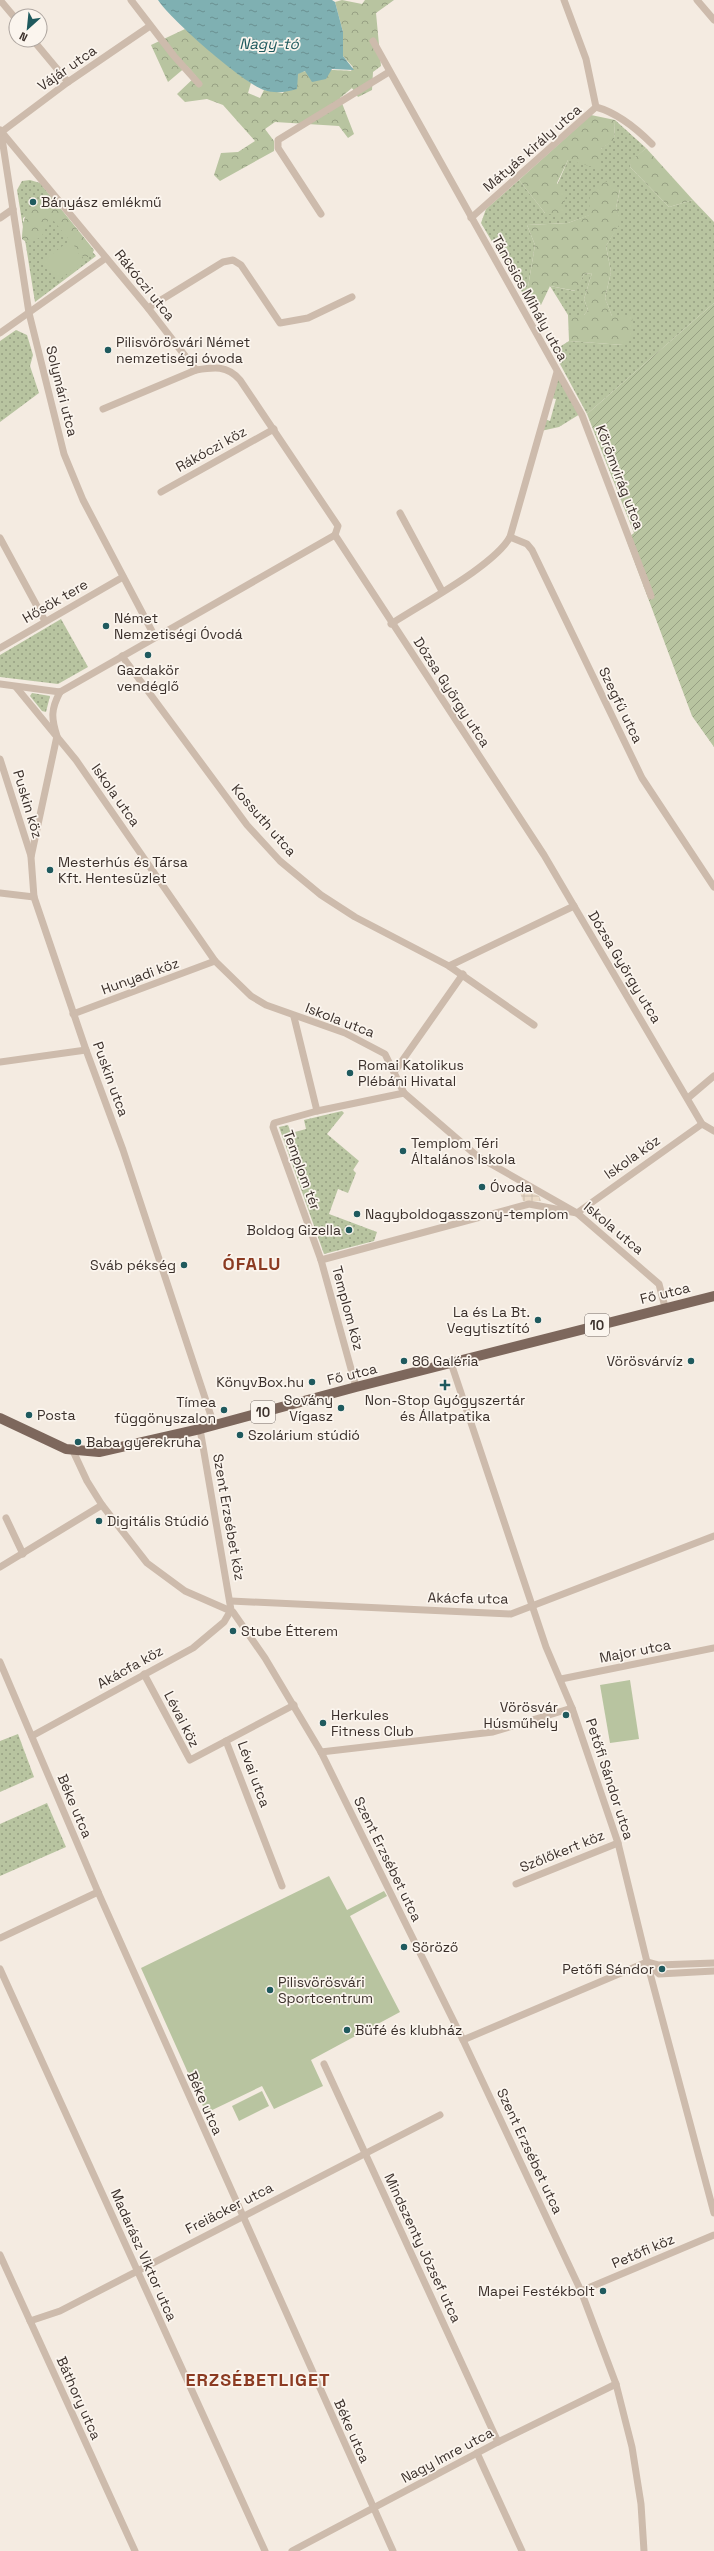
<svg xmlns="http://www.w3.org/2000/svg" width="714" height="2551" viewBox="0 0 714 2551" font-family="'Space Grotesk',sans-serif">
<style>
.grass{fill:url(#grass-dots)}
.forest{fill:url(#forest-crowns)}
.garden{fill:url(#garden-furrows)}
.pitch{fill:#b8c4a0}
.plaza{fill:url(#plaza-grid)}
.water{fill:url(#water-ripples)}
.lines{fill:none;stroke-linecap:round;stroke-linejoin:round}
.street{stroke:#cdbbac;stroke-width:7}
.primary{stroke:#7d675c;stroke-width:10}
.poi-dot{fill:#1f5a5e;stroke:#fbf5ee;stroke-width:1.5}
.labels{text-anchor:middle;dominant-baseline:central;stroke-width:3.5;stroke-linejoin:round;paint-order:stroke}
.shield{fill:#fbf5ee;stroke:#756b66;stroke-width:1}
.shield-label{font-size:13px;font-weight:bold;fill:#3b302b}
.street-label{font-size:14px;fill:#3b302b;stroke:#fbf5ee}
.poi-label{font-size:14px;fill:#3b302b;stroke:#fbf5ee;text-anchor:start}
.water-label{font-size:15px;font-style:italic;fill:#1f5a5e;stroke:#fbf5ee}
.district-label{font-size:18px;font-weight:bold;letter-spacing:1px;fill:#8c3b22;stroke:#fbf5ee}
</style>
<defs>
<pattern id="grass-dots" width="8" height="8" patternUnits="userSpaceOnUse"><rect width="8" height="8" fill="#b8c4a0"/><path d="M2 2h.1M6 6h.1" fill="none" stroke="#97a083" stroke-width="1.8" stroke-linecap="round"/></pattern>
<pattern id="forest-crowns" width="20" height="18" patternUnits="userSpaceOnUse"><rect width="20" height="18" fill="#b8c4a0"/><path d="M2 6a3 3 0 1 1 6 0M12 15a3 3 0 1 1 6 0" fill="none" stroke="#97a083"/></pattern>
<pattern id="garden-furrows" width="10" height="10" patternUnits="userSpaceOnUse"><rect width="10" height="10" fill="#b8c4a0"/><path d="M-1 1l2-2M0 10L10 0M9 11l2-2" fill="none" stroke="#97a083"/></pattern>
<pattern id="plaza-grid" width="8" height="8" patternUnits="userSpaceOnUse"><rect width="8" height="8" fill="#ecdcc8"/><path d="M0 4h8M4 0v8" fill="none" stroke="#cbbdac"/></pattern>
<pattern id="water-ripples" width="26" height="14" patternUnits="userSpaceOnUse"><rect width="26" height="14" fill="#7fb0b2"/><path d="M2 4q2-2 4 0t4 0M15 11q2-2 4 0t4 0" fill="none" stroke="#699091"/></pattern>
</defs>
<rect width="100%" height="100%" fill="#f4ebe1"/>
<g class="grass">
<polygon points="615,120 646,148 632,161 630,167 669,207 693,200 714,222 714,303 587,414 553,351 569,341 623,345 605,298 611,272 606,246 620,222 616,208 620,189 590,191 590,215 568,223 527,225 535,245 526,299 481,223 486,209 519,180 545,213 568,160 601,149 614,139"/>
<polygon points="30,180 40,183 53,199 23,218 23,222 50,201 96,256 35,302 17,190 22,181"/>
<polygon points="592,273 584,299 588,310 584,315 568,315 550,286 575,291 584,274"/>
<polygon points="16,330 27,335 33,355 30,366 39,393 0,422 0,341"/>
<polygon points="557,375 580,414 559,427 541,431 545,419 550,421 556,399 551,398"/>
<polygon points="61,619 88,667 58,684 0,677 0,655"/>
<polygon points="32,693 50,696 46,712 42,711 30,696"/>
<polygon points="342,1111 344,1113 327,1134 359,1161 353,1170 356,1173 348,1193 338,1189 329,1214 377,1232 374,1241 324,1254 279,1127 288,1125 291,1133 306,1129 304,1120"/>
<polygon points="18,1734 34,1777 0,1792 0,1741"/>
<polygon points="47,1803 66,1847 0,1876 0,1824"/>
</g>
<g class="forest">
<path d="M 342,0 L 362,4 L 365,0 L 394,0 L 376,13 L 381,66 L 373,72 L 372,90 L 358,97 L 352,88 L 340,98 L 354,134 L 348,138 L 339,126 L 275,122 L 265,129 L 274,141 L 274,151 L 220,181 L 214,175 L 221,153 L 238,152 L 255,141 L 223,105 L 207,99 L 185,102 L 177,94 L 196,76 L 187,66 L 168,82 L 151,45 L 185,29 L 251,83 L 248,93 L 260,98 L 264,90 L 283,93 C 287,87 293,77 299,73 C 307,69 340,70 351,71 L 353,67 L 343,56 L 343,32 L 335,2 Z"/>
<polygon points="591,115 615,120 614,140 601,149 600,169 568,160 557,183 566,195 562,217 545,213 519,180"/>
<polygon points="646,148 693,200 669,207 630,167 631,161"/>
<polygon points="605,181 620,189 616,208 621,222 606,246 611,272 605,298 612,316 632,315 633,333 623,345 569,341 568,315 584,315 588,310 584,299 592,273 584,274 576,291 550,286 541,305 526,299 535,245 527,225 568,223 589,215 590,191"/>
<path d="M 45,198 L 53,199 L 94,250 L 91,256 L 84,258 L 53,220 L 48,220 L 42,236 L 29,244 L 22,239 C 23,219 25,205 45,198 Z"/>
</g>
<polygon class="garden" points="714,303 714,747 692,716 626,539 634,533 587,414"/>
<g class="pitch">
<polygon points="69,241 84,260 58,281 43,261"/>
<polygon points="630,1680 639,1739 610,1743 600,1685"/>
<polygon points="329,1876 347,1910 384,1891 387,1896 350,1916 400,2012 311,2060 323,2086 274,2109 262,2086 206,2113 141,1968"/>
<polygon points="262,2091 269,2106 239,2121 232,2106"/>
</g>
<polygon class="plaza" points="518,1187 539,1196 541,1201 523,1201"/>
<path class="water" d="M 158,0 L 332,0 L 335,2 L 343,32 L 343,56 L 354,70 L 332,69 L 326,79 L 312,82 L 305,71 L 298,74 L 297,89 C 287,92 275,94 264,90 C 243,83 171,20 158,0 Z"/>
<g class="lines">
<g class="street">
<polyline points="0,0 16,19"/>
<polyline points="131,0 174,56 199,84"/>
<polyline points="697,0 714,20"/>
<polyline points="33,40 68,82"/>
<polyline points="373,41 582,415 651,596"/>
<path d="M 596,107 C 618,113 636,128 652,144"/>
<path d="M 0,130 L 148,308 L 196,370 C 214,367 227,365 240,380 L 338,526 L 335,535"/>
<polyline points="1,132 29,313 64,454 83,500 155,637"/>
<polyline points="0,133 68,82 150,26"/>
<polyline points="321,214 278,148 278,140 389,72"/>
<polyline points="0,218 13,209"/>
<polyline points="471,218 596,107 586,59 564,0"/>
<polyline points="148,308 223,262 233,260 241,265 280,323 308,318 352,297"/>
<polyline points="0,333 106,258"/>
<polyline points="103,409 196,370"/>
<polyline points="161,492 274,429"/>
<polyline points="400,513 442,591"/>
<polyline points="335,535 544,855 702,1124 714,1131"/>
<polyline points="510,537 527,544 532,550 642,778 714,887"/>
<polyline points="0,538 45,621"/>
<path d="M 391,624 C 421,604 494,566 510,537 L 557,372"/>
<polyline points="0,648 123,577"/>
<polyline points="122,656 247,825 280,861 321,895 355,917 449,966 534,1025"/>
<polyline points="0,684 60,692"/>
<polyline points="16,687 76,760 215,961 251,996 266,1005 345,1033 385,1054 404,1093 477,1156 577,1213 659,1284 665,1307"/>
<path d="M 60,692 C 51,709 51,718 57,736 L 31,857 L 34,897 L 86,1050 L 123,1150 L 214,1425"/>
<polyline points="60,692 335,535"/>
<polyline points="0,759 31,856"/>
<polyline points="0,893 34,897"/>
<polyline points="449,966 574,906"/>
<polyline points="73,1014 215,961"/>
<polyline points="294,1017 317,1111"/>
<polyline points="0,1062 86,1050"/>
<polyline points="395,1071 463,974"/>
<polyline points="688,1098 714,1076"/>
<polyline points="321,1260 529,1204 577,1213 702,1124"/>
<polyline points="451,1363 546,1647 572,1708 618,1843 647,1962 714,2213"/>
<polyline points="356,1387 321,1260 273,1127 274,1123 317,1111 404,1093"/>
<polyline points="73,1451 87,1481 102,1505 147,1563 185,1591 233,1612 265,1658 321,1752 463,2040 581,2291 616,2384 632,2447 641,2504 644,2551"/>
<polyline points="6,1518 23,1554"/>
<polyline points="0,1567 102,1505"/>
<polyline points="231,1601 511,1614 714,1536"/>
<polyline points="0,1662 98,1892 393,2551"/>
<polyline points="144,1674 190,1760 294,1705"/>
<polyline points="561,1679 714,1648"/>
<polyline points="32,1736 193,1648 224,1622 231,1610 200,1429"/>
<polyline points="226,1741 282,1886"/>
<polyline points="321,1752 493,1732 572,1708"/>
<polyline points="516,1884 618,1843"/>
<polyline points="0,1938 98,1892"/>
<polyline points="648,1964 659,1974 714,1971"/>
<polyline points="0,1969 265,2551"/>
<polyline points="463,2040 647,1962 658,1965 714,1963"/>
<polyline points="324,2064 498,2442"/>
<polyline points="0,2255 135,2551"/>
<polyline points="581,2291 714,2235"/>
<polyline points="30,2321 60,2311 440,2115"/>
<polyline points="477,2453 522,2551"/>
<polyline points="292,2551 498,2442 616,2384"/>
</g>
<polyline class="primary" points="0,1418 66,1449 99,1452 200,1429 356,1387 714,1296"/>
</g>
<g class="poi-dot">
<circle cx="33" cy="202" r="4"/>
<circle cx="108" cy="350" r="4"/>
<circle cx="106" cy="626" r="4"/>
<circle cx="148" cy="655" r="4"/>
<circle cx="50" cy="870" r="4"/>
<circle cx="350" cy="1073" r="4"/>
<circle cx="403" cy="1151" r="4"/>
<circle cx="482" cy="1187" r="4"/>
<circle cx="357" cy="1214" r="4"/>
<circle cx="349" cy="1230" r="4"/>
<circle cx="184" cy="1265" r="4"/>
<circle cx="538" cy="1320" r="4"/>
<circle cx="404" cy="1361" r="4"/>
<circle cx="691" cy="1361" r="4"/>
<circle cx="312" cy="1382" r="4"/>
<path d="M443 1379h4v4h4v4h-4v4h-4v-4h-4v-4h4z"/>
<circle cx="341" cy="1408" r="4"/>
<circle cx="224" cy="1410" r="4"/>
<circle cx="29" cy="1415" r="4"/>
<circle cx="240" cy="1435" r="4"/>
<circle cx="78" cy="1442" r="4"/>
<circle cx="99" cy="1521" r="4"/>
<circle cx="233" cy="1631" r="4"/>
<circle cx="566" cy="1715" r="4"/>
<circle cx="323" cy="1723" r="4"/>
<circle cx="404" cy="1947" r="4"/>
<circle cx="662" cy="1969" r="4"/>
<circle cx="270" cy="1990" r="4"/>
<circle cx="347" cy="2030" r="4"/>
<circle cx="603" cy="2291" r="4"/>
</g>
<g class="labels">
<g class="shield">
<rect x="585" y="1314" width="24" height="22" rx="3"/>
<rect x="251" y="1401" width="24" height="22" rx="3"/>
</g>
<g class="shield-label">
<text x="597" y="1325">10</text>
<text x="263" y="1412">10</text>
</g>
<g class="street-label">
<text transform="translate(67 68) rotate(-35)">Vájár utca</text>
<text transform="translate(532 148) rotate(-41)">Mátyás király utca</text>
<text transform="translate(145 285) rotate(51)">Rákóczi utca</text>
<text transform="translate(530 298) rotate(61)">Táncsics Mihály utca</text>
<text transform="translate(62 391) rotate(76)">Solymári utca</text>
<text transform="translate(211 449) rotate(-29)">Rákóczi köz</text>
<text transform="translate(620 477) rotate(69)">Körömvirág utca</text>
<text transform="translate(55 601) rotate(-30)">Hősök tere</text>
<text transform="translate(452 692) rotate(57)">Dózsa György utca</text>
<text transform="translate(621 705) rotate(64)">Szegfű utca</text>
<text transform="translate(116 795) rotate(55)">Iskola utca</text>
<text transform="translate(28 804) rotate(73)">Puskin köz</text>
<text transform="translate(264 820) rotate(49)">Kossuth utca</text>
<text transform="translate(625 967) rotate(59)">Dózsa György utca</text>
<text transform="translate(140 976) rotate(-20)">Hunyadi köz</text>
<text transform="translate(340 1020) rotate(21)">Iskola utca</text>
<text transform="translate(111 1079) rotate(70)">Puskin utca</text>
<text transform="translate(632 1157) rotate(-35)">Iskola köz</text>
<text transform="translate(302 1170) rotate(70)">Templom tér</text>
<text transform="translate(614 1228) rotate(40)">Iskola utca</text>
<text transform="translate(665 1293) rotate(-14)">Fő utca</text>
<text transform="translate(348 1308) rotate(75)">Templom köz</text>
<text transform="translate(352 1374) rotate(-14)">Fő utca</text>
<text transform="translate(229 1517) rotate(80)">Szent Erzsébet köz</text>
<text transform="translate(468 1598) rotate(1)">Akácfa utca</text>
<text transform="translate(635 1651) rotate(-11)">Major utca</text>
<text transform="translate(130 1667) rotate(-29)">Akácfa köz</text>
<text transform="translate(182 1719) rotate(63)">Lévai köz</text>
<text transform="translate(254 1774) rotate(70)">Lévai utca</text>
<text transform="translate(610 1779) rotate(72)">Petőfi Sándor utca</text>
<text transform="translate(75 1806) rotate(67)">Béke utca</text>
<text transform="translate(562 1851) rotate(-22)">Szőlőkert köz</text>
<text transform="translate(388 1859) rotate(64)">Szent Erzsébet utca</text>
<text transform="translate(205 2103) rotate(66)">Béke utca</text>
<text transform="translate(530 2151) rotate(65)">Szent Erzsébet utca</text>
<text transform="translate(229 2208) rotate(-27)">Freiäcker utca</text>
<text transform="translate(423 2248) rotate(65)">Mindszenty József utca</text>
<text transform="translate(643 2251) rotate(-23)">Petőfi köz</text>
<text transform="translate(144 2255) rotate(66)">Madarász Viktor utca</text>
<text transform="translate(79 2398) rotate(66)">Báthory utca</text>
<text transform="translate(352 2431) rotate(66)">Béke utca</text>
<text transform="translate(447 2455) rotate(-28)">Nagy Imre utca</text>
</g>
<g class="poi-label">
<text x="41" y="202">Bányász emlékmű</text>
<text x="116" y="342">Pilisvörösvári Német<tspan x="116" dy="16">nemzetiségi óvoda</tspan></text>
<text x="114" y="618">Német<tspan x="114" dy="16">Nemzetiségi Óvodá</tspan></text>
<text x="148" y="670" text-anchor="middle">Gazdakör<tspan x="148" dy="16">vendéglő</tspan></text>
<text x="58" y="862">Mesterhús és Társa<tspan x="58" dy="16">Kft. Hentesüzlet</tspan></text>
<text x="358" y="1065">Romai Katolikus<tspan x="358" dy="16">Plébáni Hivatal</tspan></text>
<text x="411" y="1143">Templom Téri<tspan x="411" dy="16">Általános Iskola</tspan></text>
<text x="490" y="1187">Óvoda</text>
<text x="365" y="1214">Nagyboldogasszony-templom</text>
<text x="341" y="1230" text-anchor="end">Boldog Gizella</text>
<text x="176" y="1265" text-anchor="end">Sváb pékség</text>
<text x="530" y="1312" text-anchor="end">La és La Bt.<tspan x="530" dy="16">Vegytisztító</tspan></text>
<text x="412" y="1361">86 Galéria</text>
<text x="683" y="1361" text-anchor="end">Vörösvárvíz</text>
<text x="304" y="1382" text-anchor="end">KönyvBox.hu</text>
<text x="333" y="1400" text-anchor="end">Sovány<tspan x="333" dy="16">Vígasz</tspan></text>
<text x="445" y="1400" text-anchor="middle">Non-Stop Gyógyszertár<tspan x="445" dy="16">és Állatpatika</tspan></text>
<text x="216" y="1402" text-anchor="end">Tímea<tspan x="216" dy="16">függönyszalon</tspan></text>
<text x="37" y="1415">Posta</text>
<text x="248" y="1435">Szolárium stúdió</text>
<text x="86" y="1442">Baba gyerekruha</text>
<text x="107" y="1521">Digitális Stúdió</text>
<text x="241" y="1631">Stube Étterem</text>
<text x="558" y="1707" text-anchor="end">Vörösvár<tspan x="558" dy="16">Húsműhely</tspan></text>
<text x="331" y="1715">Herkules<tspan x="331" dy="16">Fitness Club</tspan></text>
<text x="412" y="1947">Söröző</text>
<text x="654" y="1969" text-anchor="end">Petőfi Sándor</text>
<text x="278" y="1982">Pilisvörösvári<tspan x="278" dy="16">Sportcentrum</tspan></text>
<text x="355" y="2030">Büfé és klubház</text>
<text x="595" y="2291" text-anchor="end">Mapei Festékbolt</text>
</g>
<g class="water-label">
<text x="269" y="43">Nagy-tó</text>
</g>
<g class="district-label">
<text x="252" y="1263">ÓFALU</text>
<text x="258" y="2379">ERZSÉBETLIGET</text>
</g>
</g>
<g transform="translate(28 28) rotate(207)"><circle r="19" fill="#fbf5ee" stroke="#aea6a0"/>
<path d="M0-3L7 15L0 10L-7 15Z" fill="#1f5a5e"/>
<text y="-6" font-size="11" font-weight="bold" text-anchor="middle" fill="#3b302b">N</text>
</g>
</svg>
